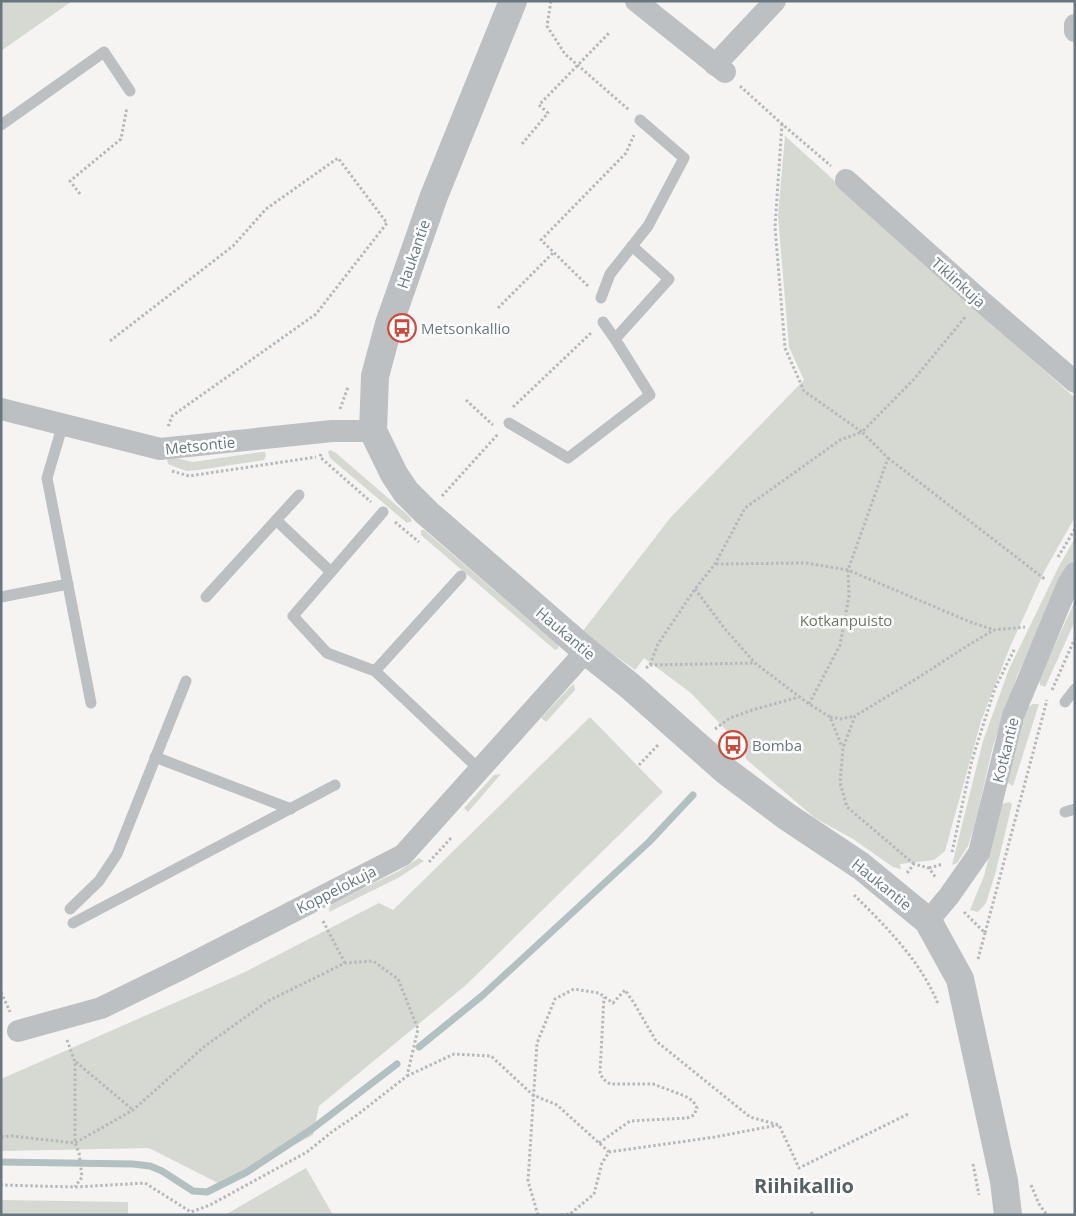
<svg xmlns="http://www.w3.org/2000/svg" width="1076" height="1216" viewBox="0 0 1076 1216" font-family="'Open Sans',sans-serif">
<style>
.green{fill:#d5d9d1}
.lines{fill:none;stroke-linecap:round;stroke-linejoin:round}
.stream{stroke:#b3c0c2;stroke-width:7}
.path{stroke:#b6b9bb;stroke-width:3;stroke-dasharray:2.5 2.5;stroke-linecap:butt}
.service{stroke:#bcc0c3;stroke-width:11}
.minor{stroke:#bcc0c3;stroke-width:22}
.tertiary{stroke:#bcc0c3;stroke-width:28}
.labels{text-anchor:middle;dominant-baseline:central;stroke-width:5;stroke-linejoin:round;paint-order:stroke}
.street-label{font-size:15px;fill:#68777f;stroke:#fff}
.poi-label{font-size:15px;fill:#68777f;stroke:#fff;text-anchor:start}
.park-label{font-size:15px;fill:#6b7765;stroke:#fff}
.district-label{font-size:20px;font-weight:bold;fill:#546065;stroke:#fff}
</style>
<rect width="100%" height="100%" fill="#f5f4f2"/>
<g class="green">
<polygon points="1,1 72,1 1,51"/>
<polygon points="785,136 1075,398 1075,517 1045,570 1010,647 981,721 945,851 934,860 900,864 901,869 893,867 853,839 815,818 746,759 745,750 691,693 644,658 635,670 582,632 671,517 804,380 789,347 778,216"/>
<polygon points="330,450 336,453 410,517 412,521 407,523 330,458 328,452"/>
<polygon points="261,452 265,452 266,456 264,460 198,470 186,471 168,464 167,459 172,457 193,462"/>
<polygon points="421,530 424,530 557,644 559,648 555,650 421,535"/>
<polygon points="1075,538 1075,558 1066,573 1017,676 993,746 974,828 968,846 957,863 952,865 983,741 1009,669 1058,568"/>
<polygon points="1075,601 1075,621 1045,687 1040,685 1039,679"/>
<polygon points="574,684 575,690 546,722 541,718 570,687"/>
<polygon points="1033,704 1039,704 1013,786 1007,782 1005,777 1027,708"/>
<polygon points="590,717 663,792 466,985 319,1106 313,1135 220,1184 149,1148 1,1151 1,1079 245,972 379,903 393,910"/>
<polygon points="501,774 468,812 464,808 494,775"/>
<polygon points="1009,802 1012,804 996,871 986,903 978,912 970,910 984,876 990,853 1002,804"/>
<polygon points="419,858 424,861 398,878 329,912 330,904 399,871"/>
<polygon points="306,1168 333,1215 225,1215"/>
<polygon points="1,1200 128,1202 128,1215 1,1215"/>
</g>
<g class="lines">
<g class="stream">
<polyline points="419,1047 483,995 649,842 693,795"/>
<polyline points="1,1162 133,1164 150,1166 162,1171 193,1191 207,1192 247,1172 312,1129 397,1064"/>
</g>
<g class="path">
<polyline points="551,1 547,26 565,54 629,110"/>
<polyline points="740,86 782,124 831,166"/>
<polyline points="522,144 548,113 539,105 609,33"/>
<polyline points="80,194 70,181 121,139 127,107"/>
<polyline points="588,286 541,240 626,153 634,135"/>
<polyline points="498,308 554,252"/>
<polyline points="110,341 233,246 266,209 338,158 387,223 316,314 172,416 168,427"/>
<polyline points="466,400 493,425"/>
<polyline points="513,407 592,332"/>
<polyline points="340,409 348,387"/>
<polyline points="321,454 320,457 371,502"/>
<polyline points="888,458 1046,580"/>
<polyline points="172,471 189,476 316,457"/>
<polyline points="442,496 499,433"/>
<polyline points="395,522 419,542"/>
<polyline points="1058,557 1075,529"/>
<polyline points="716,564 806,563 848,570 968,621 994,630"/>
<polyline points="695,589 725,629 755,663 809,704 830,717 842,747"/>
<polyline points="650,665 754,663"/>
<polyline points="646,668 650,665 658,644 695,589 715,564 745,508 840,440 862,432 804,391 785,348 775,227 782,124"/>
<polyline points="1052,690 1075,638"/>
<polyline points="809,704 840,645 849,596 848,570 888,458 862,432 915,378 966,316"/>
<polyline points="830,717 841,719 854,716"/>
<polyline points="715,729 730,718 752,710 799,697"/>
<polyline points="639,765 658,745"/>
<polyline points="952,852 972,760 995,688 1015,648"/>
<polyline points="429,862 452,837"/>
<polyline points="914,864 847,807 840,783 843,748 855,716 916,679 970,644 994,630 1025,627"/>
<polyline points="929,868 943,864"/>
<polyline points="907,873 914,864 929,868 936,878"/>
<path d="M 854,895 C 886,926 922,963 938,1004"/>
<polyline points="964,912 985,933 1047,700"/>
<polyline points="323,921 345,963"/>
<polyline points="978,959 985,933"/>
<polyline points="1,992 10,1012"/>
<polyline points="67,1040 75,1062 75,1143 79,1153 82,1177 75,1187"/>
<polyline points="76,1062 133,1110"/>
<polyline points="407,1076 454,1054 491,1056 533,1095 557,1105 609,1152"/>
<polyline points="1,1137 12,1136 75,1143 133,1110 205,1046 268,1001 345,963 373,961 398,979 418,1029 407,1076 357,1115 333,1131 307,1152 210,1205 191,1212 145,1183 75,1187 1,1185"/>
<polyline points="599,1143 630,1121 687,1118 694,1115 697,1108 693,1101 685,1096 653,1084 610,1084 603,1079 600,1073 604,997"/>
<polyline points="973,1164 979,1195"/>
<polyline points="1031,1185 1039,1204 1047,1215"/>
<polyline points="811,1212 813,1215"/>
<polyline points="538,1215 528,1181 537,1043 555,999 574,989 599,993 613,1003 625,990 634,1003 656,1041 750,1117 779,1125 799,1168 908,1114"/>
<polyline points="561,1215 570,1214 594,1194 602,1163 609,1152 715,1137 778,1125"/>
</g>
<g class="service">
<polyline points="1,125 104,52 130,91"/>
<polyline points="601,298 610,274 648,226 684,158 640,120"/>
<polyline points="615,339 669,279 632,246"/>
<polyline points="509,423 568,458 650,395 615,339 603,322"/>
<polyline points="63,424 47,478 91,703"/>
<polyline points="276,520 331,572"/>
<polyline points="461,576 375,671 480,770"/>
<polyline points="1,597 68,584"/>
<polyline points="206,597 299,495"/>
<polyline points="375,671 327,653 293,616 383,512"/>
<polyline points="1065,702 1075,689"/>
<polyline points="155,757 291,809"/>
<polyline points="1065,812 1075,809"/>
<polyline points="70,909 99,881 117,854 186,681"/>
<polyline points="73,923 335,785"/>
</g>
<g class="minor">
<polyline points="636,1 725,72"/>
<polyline points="1075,25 1075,31"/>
<polyline points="715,65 775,1"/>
<polyline points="846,180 980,300 1075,382"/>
<polyline points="1,409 160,449 332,431 373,431"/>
<polyline points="928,921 949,896 979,853 1013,716 1068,584 1075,573"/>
<polyline points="18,1031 101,1008 183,968 403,855 586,651"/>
</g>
<polyline class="tertiary" points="513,1 434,196 389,324 375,376 373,431 394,474 406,492 427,513 586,651 630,686 726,771 786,816 861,866 928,921 960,979 1004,1181 1008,1215"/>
</g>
<defs>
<symbol id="bus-ring" viewBox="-11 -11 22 22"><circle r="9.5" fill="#fff" stroke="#cb4a3b" stroke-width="1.5"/><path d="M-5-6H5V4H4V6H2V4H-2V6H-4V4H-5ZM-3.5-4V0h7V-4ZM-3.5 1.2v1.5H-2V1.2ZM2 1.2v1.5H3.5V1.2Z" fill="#cb4a3b"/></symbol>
</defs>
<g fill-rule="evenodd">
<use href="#bus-ring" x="386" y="312" width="32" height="32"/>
<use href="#bus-ring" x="717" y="729" width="32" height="32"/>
</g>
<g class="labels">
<g class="street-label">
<text transform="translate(413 254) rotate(-71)">Haukantie</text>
<text transform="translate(959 282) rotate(42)">Tiklinkuja</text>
<text transform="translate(200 445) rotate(-6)">Metsontie</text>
<text transform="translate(566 633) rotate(40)">Haukantie</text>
<text transform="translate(1005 750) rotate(-76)">Kotkantie</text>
<text transform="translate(882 884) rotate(39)">Haukantie</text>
<text transform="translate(336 889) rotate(-27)">Koppelokuja</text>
</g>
<g class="poi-label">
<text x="421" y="328">Metsonkallio</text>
<text x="752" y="745">Bomba</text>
</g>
<g class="park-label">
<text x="846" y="620">Kotkanpuisto</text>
</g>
<g class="district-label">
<text x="804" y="1185">Riihikallio</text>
</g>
</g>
<rect width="1076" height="1216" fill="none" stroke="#68777f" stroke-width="5"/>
</svg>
